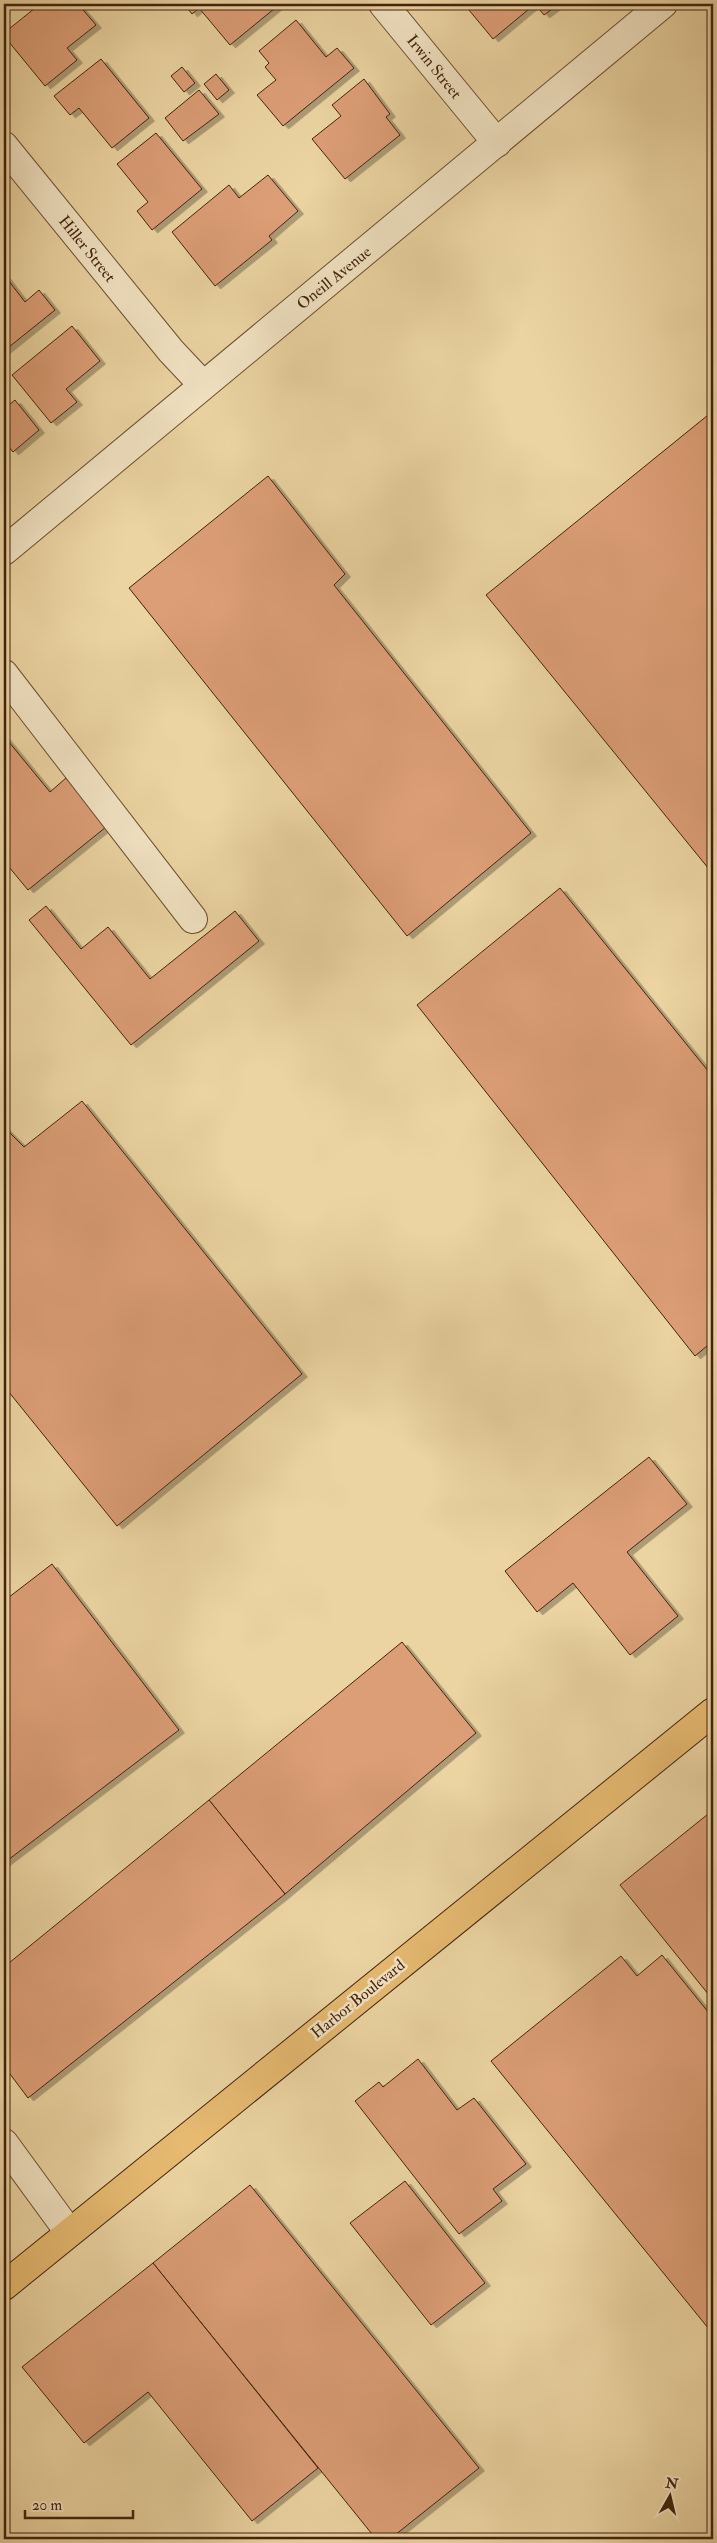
<svg xmlns="http://www.w3.org/2000/svg" width="717" height="2543" viewBox="0 0 717 2543" font-family="'IM FELL Double Pica',serif">
<style>
.building{fill:#dc9e77;stroke:#42230d;filter:url(#shadow)}
.lines{fill:none;stroke-linecap:round;stroke-linejoin:round}
.minor-casing{stroke:#6c4f32;stroke-width:30}
.major-casing{stroke:#42230d;stroke-width:30}
.minor{stroke:#f2e3c3;stroke-width:28}
.major{stroke:#e6ba71;stroke-width:28}
.labels{text-anchor:middle;dominant-baseline:central;stroke-width:5;stroke-linejoin:round;paint-order:stroke}
.street-label{font-size:16px;fill:#42230d;stroke:#f2e3c3}
</style>
<defs>
<filter id="shadow"><feDropShadow dx="5.5" dy="3" stdDeviation="0" flood-color="#0004"/></filter>
</defs>
<rect width="100%" height="100%" fill="#ebd4a2"/>
<filter id="stains"><feTurbulence type="fractalNoise" baseFrequency=".004" numOctaves="4"/><feColorMatrix values="0 0 0 0 .2 0 0 0 0 .09 0 0 0 0 .02 0 0 0 .5 -.17"/></filter>
<radialGradient id="worn" r=".72"><stop offset=".6" stop-color="#630" stop-opacity="0"/><stop offset="1" stop-color="#630" stop-opacity=".3"/></radialGradient>
<g class="building">
<polygon points="40,4 78,4 96,25 67,48 77,60 45,86 4,36 4,33"/>
<polygon points="184,4 280,4 230,45 199,8 192,14"/>
<polygon points="464,4 559,4 544,15 535,4 493,39"/>
<polygon points="296,20 326,57 337,48 354,68 283,126 257,95 276,80 265,67 269,63 259,51"/>
<polygon points="101,59 149,118 112,148 79,108 70,115 54,96"/>
<polygon points="182,67 195,83 184,92 171,76"/>
<polygon points="216,74 229,90 217,100 204,84"/>
<polygon points="364,79 390,114 386,117 400,135 345,179 312,139 341,116 332,105"/>
<polygon points="199,90 219,114 183,141 165,118"/>
<polygon points="156,133 202,189 152,230 137,211 148,202 117,164"/>
<polygon points="268,175 298,211 269,236 272,240 215,286 172,232 229,185 239,198"/>
<polygon points="5,276 25,302 39,290 55,310 4,351"/>
<polygon points="72,326 100,361 66,389 77,402 51,423 12,375"/>
<polygon points="15,400 39,430 13,452 4,441 4,409"/>
<polygon points="713,411 713,874 486,595"/>
<polygon points="268,476 345,574 334,585 531,833 407,936 129,588"/>
<polygon points="4,736 50,792 66,778 106,827 28,890 4,861"/>
<polygon points="560,888 713,1077 713,1341 695,1356 417,1005"/>
<polygon points="46,906 81,949 108,927 150,979 235,911 259,941 131,1045 29,920"/>
<polygon points="82,1101 302,1374 117,1526 4,1386 4,1127 24,1147"/>
<polygon points="649,1457 687,1504 627,1552 678,1616 630,1655 573,1583 537,1612 505,1571"/>
<polygon points="52,1564 179,1730 4,1863 4,1601"/>
<polygon points="402,1642 476,1733 285,1894 209,1800"/>
<polygon points="209,1800 285,1894 28,2098 4,2066 4,1967"/>
<polygon points="713,1810 713,2000 620,1885"/>
<polygon points="662,1955 713,2018 713,2334 491,2061 621,1956 637,1976"/>
<polygon points="418,2059 457,2110 474,2098 526,2164 493,2189 502,2201 459,2234 355,2101 379,2082 383,2087"/>
<polygon points="405,2181 485,2283 431,2325 350,2223"/>
<polygon points="250,2185 479,2468 390,2539 376,2539 153,2263"/>
<polygon points="153,2263 318,2468 252,2521 148,2392 84,2443 22,2367"/>
</g>
<g class="lines">
<defs>
<g id="minor">
<polyline points="383,4 497,143"/>
<polyline points="4,146 171,351 203,385"/>
<polyline points="4,551 663,4"/>
<polyline points="4,674 193,919"/>
<polyline points="4,2143 69,2232"/>
</g>
<polyline id="major" points="4,2286 713,1712"/>
</defs>
<use href="#minor" class="minor-casing"/>
<use href="#major" class="major-casing"/>
<use href="#minor" class="minor"/>
<use href="#major" class="major"/>
</g>
<g class="labels">
<g class="street-label">
<text transform="translate(434 67) rotate(51)">Irwin Street</text>
<text transform="translate(87 249) rotate(51)">Hiller Street</text>
<text transform="translate(334 278) rotate(-39)">Oneill Avenue</text>
<text transform="translate(358 1999) rotate(-39)">Harbor Boulevard</text>
</g>
</g>
<rect width="717" height="2543" fill="none" stroke="#ebd4a2" stroke-width="20"/>
<rect x="5" y="5" width="707" height="2533" fill="none" stroke="#42230d" stroke-width="2.5"/>
<rect x="10" y="10" width="697" height="2523" fill="none" stroke="#42230d"/>
<g transform="translate(670 2496) rotate(8)" stroke="#f2e3c3" stroke-width="4" paint-order="stroke">
<path d="M0-4L9 19L0 12L-9 19Z" fill="#42230d"/>
<text y="-8" font-size="14" font-weight="bold" text-anchor="middle" fill="#42230d">N</text>
</g>
<path d="M25 2510v8h108v-8" fill="none" stroke="#42230d" stroke-width="2.5"/>
<text x="32" y="2510" font-size="15" fill="#42230d" stroke="#f2e3c3" stroke-width="4" paint-order="stroke">20 m</text>
<rect width="100%" height="100%" filter="url(#stains)"/>
<rect width="100%" height="100%" fill="url(#worn)"/>
</svg>
